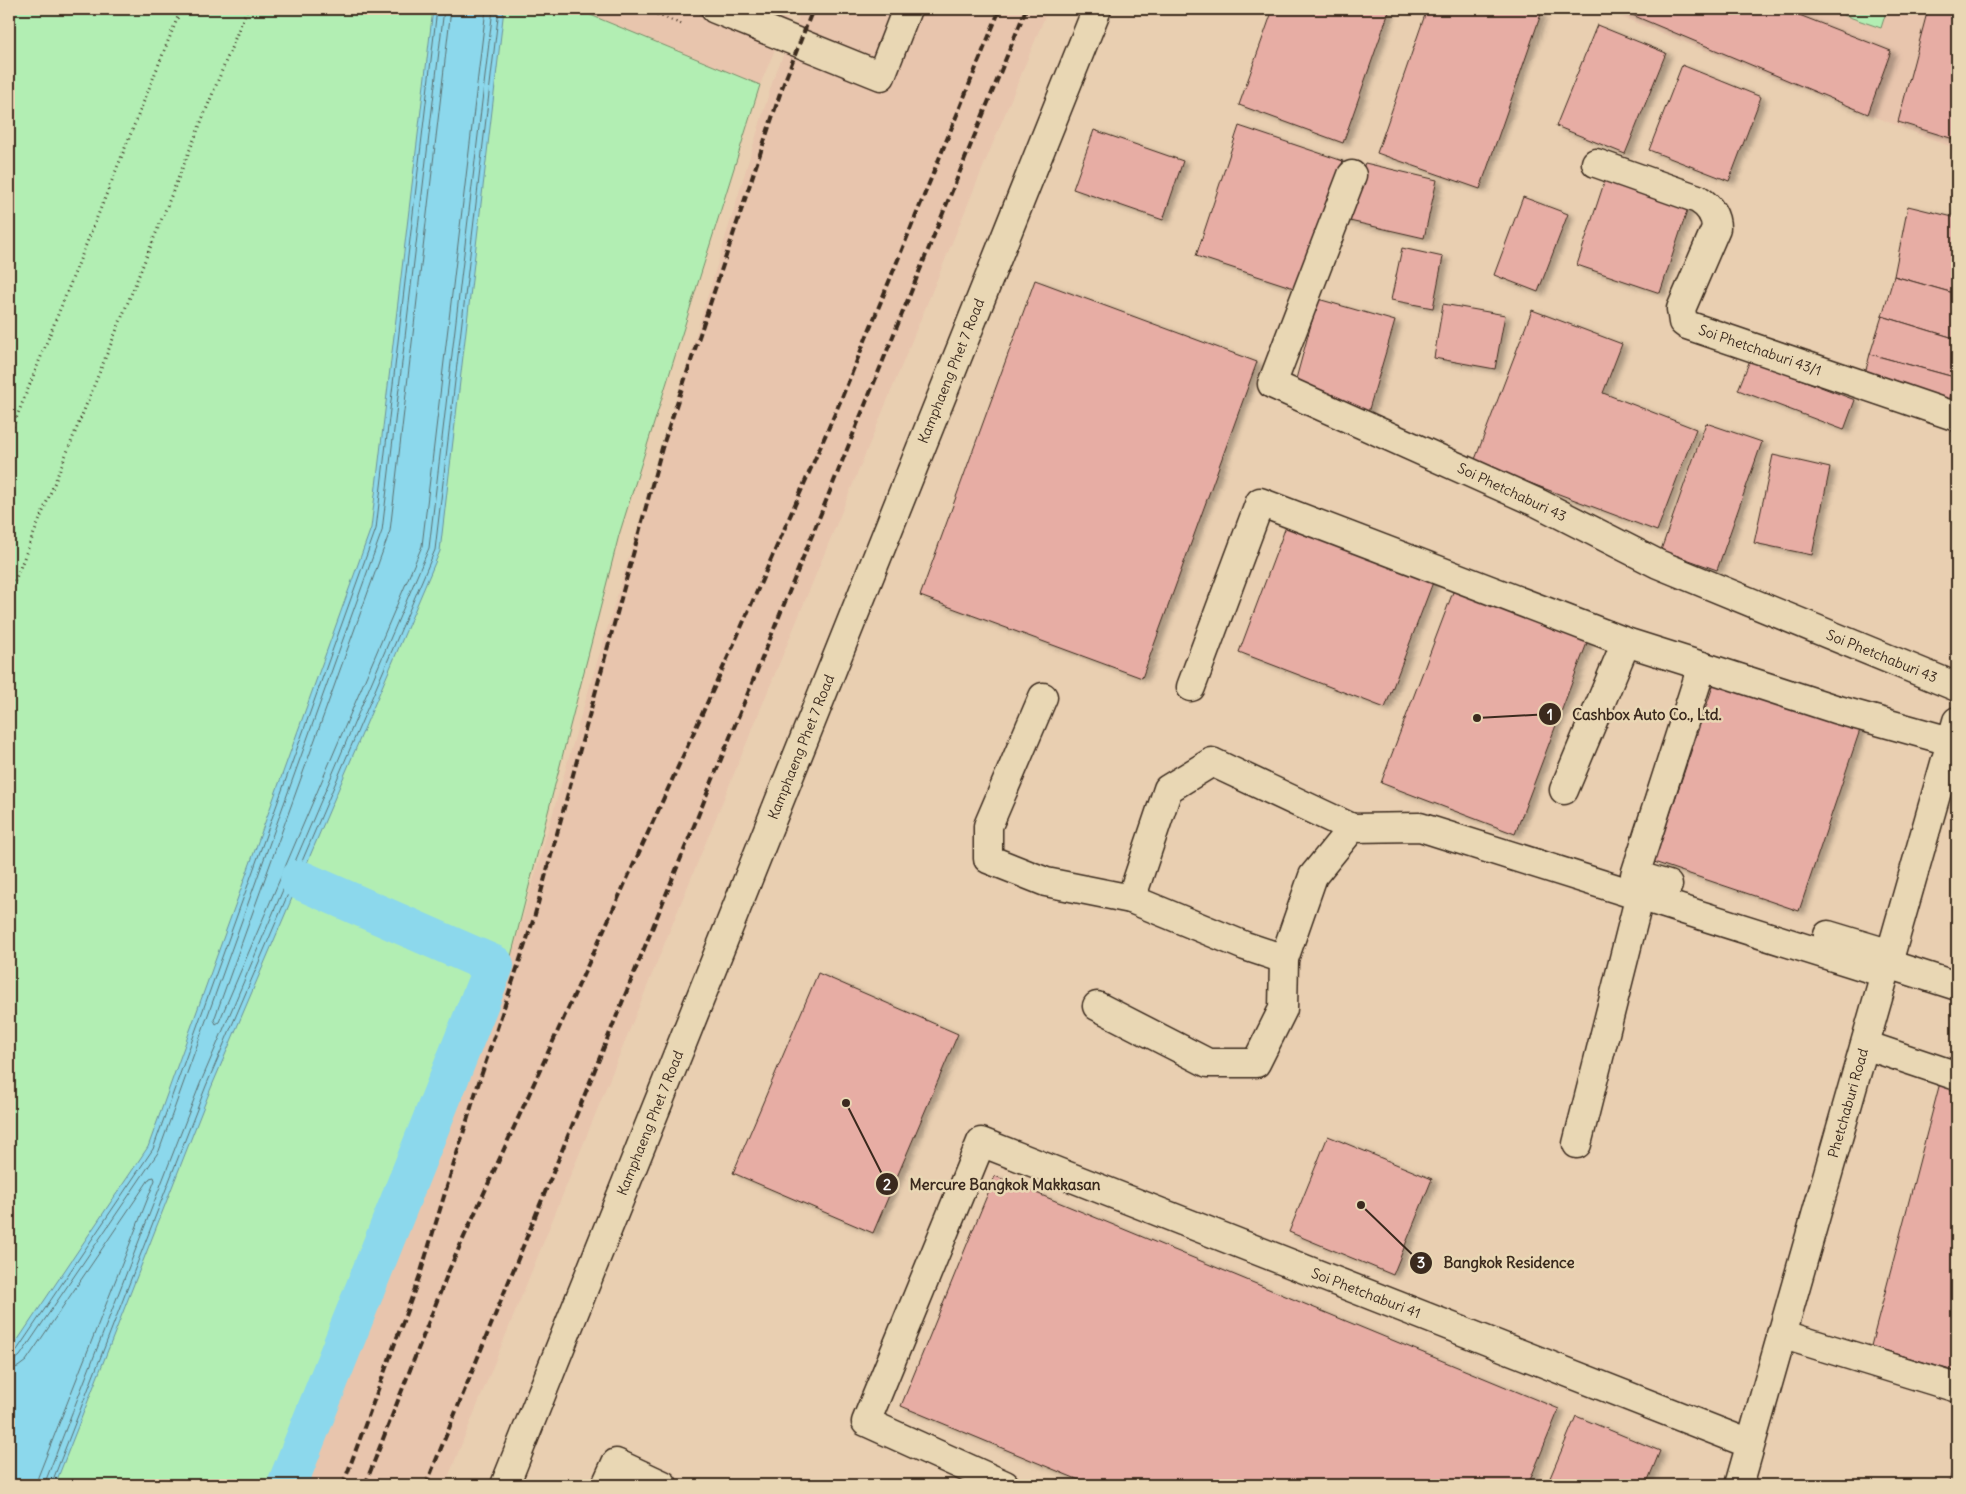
<svg xmlns="http://www.w3.org/2000/svg" width="1966" height="1494" viewBox="0 0 1966 1494" font-family="Delius,sans-serif">
<style>
.built{fill:#e8c5ad}
.green{fill:#b2eeb3;stroke:#768c68}
.water{fill:#8cd8ec;stroke:#6c929a}
.lines{fill:none;stroke-linecap:round;stroke-linejoin:round}
.shore{stroke:#5b7070;stroke-width:1}
.canal{stroke:#8cd8ec;stroke-width:40}
.building{fill:#e7ada4;stroke:#3b2a1e;filter:url(#shadow)}
.minor-casing{stroke:#3b2a1e;stroke-width:31}
.major-casing{stroke:#3b2a1e;stroke-width:31}
.path{stroke:#3b2a1e;stroke-width:3;stroke-dasharray:1 4;stroke-linecap:butt}
.minor{stroke:#e9d7b4;stroke-width:28}
.major{stroke:#e9d7b4;stroke-width:28}
.rail{stroke:#3b2a1e;stroke-width:4;stroke-dasharray:8 4;stroke-linecap:butt}
.labels{text-anchor:middle;dominant-baseline:central;stroke-width:5;stroke-linejoin:round;paint-order:stroke}
.street-label{font-size:14px;fill:#3b2a1e;stroke:#e9d7b4}
.leader{fill:none;stroke:#3b2a1e;stroke-width:2}
.callout-dot{fill:#3b2a1e;stroke:#e9d7b4;stroke-width:2}
.mark-label{font-size:15px;text-anchor:middle;font-weight:bold;fill:#fff}
.callout-label{font-size:15px;text-anchor:middle;font-weight:bold;fill:#3b2a1e;stroke:#e9d7b4;stroke-width:5;stroke-linejoin:round;paint-order:stroke}
</style>
<defs>
<filter id="shadow"><feDropShadow dx="5.5" dy="3" stdDeviation="2.5" flood-color="#0004"/></filter>
</defs>
<rect width="100%" height="100%" fill="#e9cfb1"/>
<filter id="ink" filterUnits="userSpaceOnUse"><feTurbulence type="fractalNoise" baseFrequency=".02" numOctaves="2"/><feDisplacementMap in="SourceGraphic" scale="10" xChannelSelector="R" yChannelSelector="G"/><feConvolveMatrix kernelMatrix="1 2 1 2 8 2 1 2 1" color-interpolation-filters="sRGB"/></filter>
<g filter="url(#ink)">
<g class="built">
<polygon points="576,9 792,9 760,85"/>
<polygon points="802,9 1048,9 685,893 445,1485 305,1485 506,976 582,712 773,80"/>
<polygon points="1601,9 1957,9 1957,149"/>
</g>
<g class="green">
<polygon points="9,9 576,9 760,85 619,535 506,976 305,1485 9,1485"/>
<polygon points="1826,9 1887,9 1881,28"/>
</g>
<polygon class="water" points="433,9 504,9 440,551 211,1088 55,1485 9,1485 9,1353 148,1147 371,528"/>
<g class="lines">
<g class="shore">
<polyline points="451,9 390,531 214,1020 216,1024 219,1022 422,546 486,9"/>
<polyline points="9,1355 15,1353 153,1149 376,529 437,9"/>
<polyline points="9,1362 15,1360 20,1356 159,1151 382,531 444,9"/>
<polyline points="9,1369 18,1367 26,1361 150,1178 154,1177 155,1180 38,1477 37,1485"/>
<polyline points="44,1485 200,1084 429,548 493,9"/>
<polyline points="51,1485 206,1086 435,550 499,9"/>
</g>
<polyline class="canal" points="287,1485 494,965 300,880"/>
</g>
<g class="building">
<polygon points="1273,9 1390,9 1343,143 1239,105"/>
<polygon points="1427,9 1527,9 1541,14 1480,189 1377,153"/>
<polygon points="1618,9 1784,9 1891,51 1868,114"/>
<polygon points="1928,9 1957,9 1957,140 1898,122"/>
<polygon points="1597,25 1666,53 1625,154 1556,126"/>
<polygon points="1682,65 1761,97 1729,181 1649,150"/>
<polygon points="1239,126 1343,161 1300,290 1196,256"/>
<polygon points="1094,130 1183,161 1163,220 1073,189"/>
<polygon points="1365,163 1437,180 1424,238 1341,219"/>
<polygon points="1606,177 1689,205 1660,293 1577,265"/>
<polygon points="1523,197 1568,214 1538,292 1494,275"/>
<polygon points="1908,206 1957,218 1957,294 1894,276"/>
<polygon points="1402,248 1443,257 1433,308 1391,300"/>
<polygon points="1894,276 1957,294 1957,339 1882,316"/>
<polygon points="1035,280 1257,362 1142,678 920,596"/>
<polygon points="1318,299 1395,321 1367,416 1293,390"/>
<polygon points="1443,304 1505,315 1495,369 1434,358"/>
<polygon points="1532,310 1622,344 1603,393 1696,429 1657,531 1474,462"/>
<polygon points="1882,316 1957,339 1957,367 1954,377 1870,354"/>
<polygon points="1870,354 1954,377 1948,408 1863,382"/>
<polygon points="1750,360 1855,400 1844,430 1738,390"/>
<polygon points="1706,423 1762,442 1717,570 1661,550"/>
<polygon points="1773,455 1830,468 1812,555 1754,543"/>
<polygon points="1288,521 1435,577 1385,708 1239,652"/>
<polygon points="1456,584 1590,635 1515,834 1381,783"/>
<polygon points="1717,674 1862,724 1799,911 1654,862"/>
<polygon points="818,973 958,1034 873,1233 733,1173"/>
<polygon points="1942,1075 1957,1081 1957,1372 1871,1346"/>
<polygon points="1328,1136 1432,1179 1393,1275 1289,1232"/>
<polygon points="995,1176 1559,1409 1528,1485 1091,1485 901,1406"/>
<polygon points="1576,1416 1660,1451 1646,1485 1547,1485"/>
<polygon points="1957,1457 1957,1485 1948,1485"/>
</g>
<g class="lines">
<defs>
<g id="minor">
<polyline points="715,9 881,76 907,9"/>
<path d="M 1596,163 L 1698,199 C 1709,206 1716,215 1716,228 L 1681,309 L 1683,322 L 1687,325 L 1957,417"/>
<polyline points="1352,175 1272,384 1538,503 1658,564 1957,687"/>
<polyline points="1191,687 1260,502 1626,642 1702,666"/>
<polyline points="1043,697 988,826 988,859 1046,882 1131,899 1245,946 1284,959"/>
<polyline points="1564,790 1626,642"/>
<polyline points="1668,885 1635,875 1702,666 1835,709 1957,743"/>
<polyline points="1131,899 1168,789 1212,762 1352,828"/>
<polyline points="1828,935 1891,954"/>
<polyline points="1888,964 1957,986"/>
<polyline points="1097,1006 1208,1063 1256,1063 1283,1009 1284,959 1313,876 1352,828 1420,827 1884,973"/>
<polyline points="1865,1045 1957,1076"/>
<polyline points="1577,1144 1640,895"/>
<polyline points="1781,1334 1957,1388"/>
<polyline points="505,1485 1097,9"/>
<polyline points="606,1485 616,1463 663,1485"/>
<polyline points="1005,1485 866,1422 981,1142 1750,1444"/>
</g>
<polyline id="major" points="1739,1485 1957,721"/>
</defs>
<use href="#minor" class="minor-casing"/>
<use href="#major" class="major-casing"/>
<g class="path">
<polyline points="643,9 684,25"/>
<polyline points="9,436 181,9"/>
<polyline points="9,595 247,9"/>
</g>
<use href="#minor" class="minor"/>
<use href="#major" class="major"/>
<g class="rail">
<polyline points="343,1485 420,1275 477,1088 534,918 662,448 782,88 813,9"/>
<polyline points="365,1485 449,1270 733,646 840,402 1000,9"/>
<polyline points="426,1485 1026,9"/>
</g>
</g>
</g>
<g class="labels">
<g class="street-label">
<text transform="translate(1760 350) rotate(19)">Soi Phetchaburi 43/1</text>
<text transform="translate(951 371) rotate(-68)">Kamphaeng Phet 7 Road</text>
<text transform="translate(1512 492) rotate(25)">Soi Phetchaburi 43</text>
<text transform="translate(1882 656) rotate(22)">Soi Phetchaburi 43</text>
<text transform="translate(801 747) rotate(-68)">Kamphaeng Phet 7 Road</text>
<text transform="translate(1848 1103) rotate(-74)">Phetchaburi Road</text>
<text transform="translate(650 1123) rotate(-68)">Kamphaeng Phet 7 Road</text>
<text transform="translate(1366 1293) rotate(21)">Soi Phetchaburi 41</text>
</g>
</g>
<path class="leader" d="M1477 718L1550 714M846 1103L887 1184M1361 1205L1421 1263"/>
<g class="callout-dot">
<circle cx="1477" cy="718" r="5"/>
<circle cx="846" cy="1103" r="5"/>
<circle cx="1361" cy="1205" r="5"/>
<circle cx="1550" cy="714" r="12"/>
<circle cx="887" cy="1184" r="12"/>
<circle cx="1421" cy="1263" r="12"/>
</g>
<g class="mark-label">
<text x="1550" y="720">1</text>
<text x="887" y="1190">2</text>
<text x="1421" y="1268">3</text>
</g>
<g class="callout-label">
<text x="1647" y="720">Cashbox Auto Co., Ltd.</text>
<text x="1005" y="1190">Mercure Bangkok Makkasan</text>
<text x="1509" y="1268">Bangkok Residence</text>
</g>
<rect width="1966" height="1494" fill="none" stroke="#e9d7b4" stroke-width="30"/>
<rect x="15" y="15" width="1936" height="1464" fill="none" stroke="#3b2a1e" stroke-width="2" filter="url(#ink)"/>
</svg>
